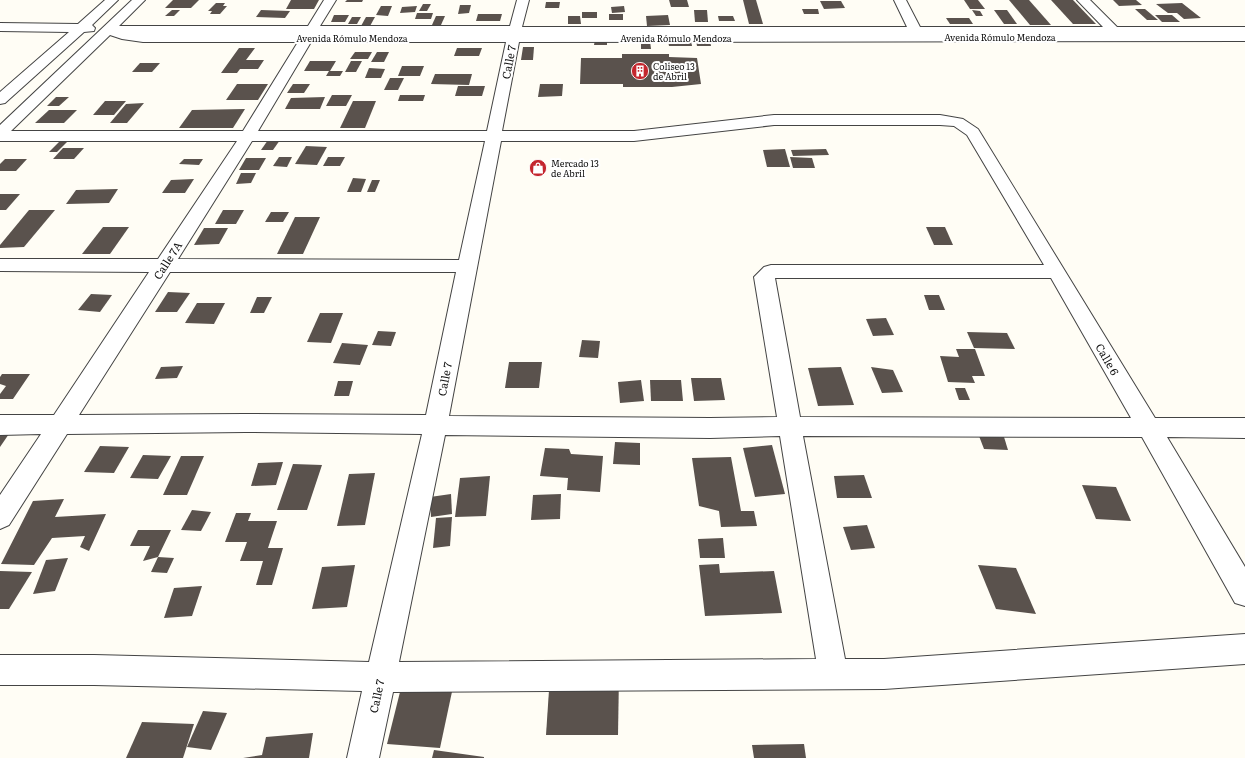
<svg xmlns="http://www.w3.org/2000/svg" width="1245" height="758" viewBox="0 0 1245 758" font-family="Literata,serif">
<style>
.building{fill:#5a524d}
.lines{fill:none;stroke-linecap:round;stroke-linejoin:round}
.minor-casing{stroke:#444;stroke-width:2}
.minor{fill:#fff;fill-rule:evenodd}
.labels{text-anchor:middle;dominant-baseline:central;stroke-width:4;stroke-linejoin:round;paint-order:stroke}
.far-street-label{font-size:9px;fill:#111;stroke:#fff}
.far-poi-label{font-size:9px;fill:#111;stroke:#fff;text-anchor:start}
.street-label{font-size:11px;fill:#111;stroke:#fff}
</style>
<rect width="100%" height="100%" fill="#fffdf5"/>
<g class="building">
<polygon points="173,0 199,0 191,8 165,8"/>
<polygon points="291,0 319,0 314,9 286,9"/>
<polygon points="347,0 363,0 362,2 345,2"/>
<polygon points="669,0 687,0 689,7 671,7"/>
<polygon points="743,0 756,0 763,24 749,24"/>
<polygon points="964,0 978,0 985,9 970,9"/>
<polygon points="1009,0 1029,0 1051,25 1030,25"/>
<polygon points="1051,0 1073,0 1096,24 1073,24"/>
<polygon points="1113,0 1136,0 1142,5 1119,6"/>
<polygon points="820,1 841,1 845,8 824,9"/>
<polygon points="546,2 560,2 559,8 545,8"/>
<polygon points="216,3 225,3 223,6 227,6 220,14 210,14 212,11 208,11"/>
<polygon points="1182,3 1201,18 1184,19 1177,13 1168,13 1156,4"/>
<polygon points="423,4 431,4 427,11 419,11"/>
<polygon points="460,5 471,5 469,13 458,14"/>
<polygon points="381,6 392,6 388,16 376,15"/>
<polygon points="417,6 415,12 400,13 402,7"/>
<polygon points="624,6 625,12 612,13 611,7"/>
<polygon points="802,9 818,9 819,14 804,14"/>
<polygon points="1135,9 1145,9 1158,20 1147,20"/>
<polygon points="172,10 180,10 174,16 165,16"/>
<polygon points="261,10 290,11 285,18 256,17"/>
<polygon points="694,10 707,10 708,22 695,22"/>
<polygon points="972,10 980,11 983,16 976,16"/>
<polygon points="994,10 1007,10 1017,24 1004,24"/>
<rect x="582" y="12" width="15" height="6"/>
<polygon points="417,13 433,13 431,19 415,19"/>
<polygon points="478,14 502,14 500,21 476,21"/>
<rect x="609" y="14" width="14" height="6"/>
<polygon points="334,15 349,15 345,22 331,22"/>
<polygon points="668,15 670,25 647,26 646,16"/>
<polygon points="1155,15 1172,15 1180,22 1162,22"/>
<polygon points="436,16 445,16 441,25 432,25"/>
<polygon points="568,16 580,16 581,24 568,24"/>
<polygon points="718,16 733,16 735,21 719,21"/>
<polygon points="352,17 361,17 357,24 348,24"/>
<polygon points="366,17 375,17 370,26 361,26"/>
<polygon points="946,18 969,18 973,24 950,24"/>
<polygon points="595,40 607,40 607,45 594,45"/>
<polygon points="691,40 692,46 669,46 668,41"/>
<polygon points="641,41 650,41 651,49 641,49"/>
<polygon points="696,41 710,41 711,46 697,46"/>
<polygon points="523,47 534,47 533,60 521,60"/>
<polygon points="239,48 255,48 246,60 264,60 258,69 240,69 237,73 221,73"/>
<polygon points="457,48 482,48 479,56 454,56"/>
<polygon points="355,52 372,52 368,59 350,59"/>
<polygon points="377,52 389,52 384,62 371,62"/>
<polygon points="622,54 669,54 669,57 697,58 701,84 672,87 623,87 623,84 580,84 581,58 622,58"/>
<polygon points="310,61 336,61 330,71 304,71"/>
<polygon points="351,61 362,61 356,72 345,72"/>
<polygon points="140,63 160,63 152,72 132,72"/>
<polygon points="402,66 424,66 420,76 398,76"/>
<polygon points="369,68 385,69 381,78 365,78"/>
<polygon points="329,71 343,71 340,76 326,76"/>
<polygon points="435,74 472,74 469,85 431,84"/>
<polygon points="390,78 404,78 398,90 384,90"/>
<polygon points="237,84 268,84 258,100 226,100"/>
<polygon points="293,84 310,84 304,93 287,93"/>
<polygon points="540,84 563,84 562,96 538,97"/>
<polygon points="458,86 485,86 482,96 455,96"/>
<polygon points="332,95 352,95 346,106 326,106"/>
<polygon points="400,95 425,95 423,101 398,101"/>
<polygon points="56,97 69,97 59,106 47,106"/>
<polygon points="325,97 320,109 285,109 291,98"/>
<polygon points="105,101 126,101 114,115 93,115"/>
<polygon points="353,101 376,101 365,128 340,128"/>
<polygon points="144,103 127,123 110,123 126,104"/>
<polygon points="245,109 233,128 179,128 192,110"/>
<polygon points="49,110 77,110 64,123 35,123"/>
<polygon points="268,140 280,140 273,150 261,150"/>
<polygon points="59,142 67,142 57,152 49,152"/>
<polygon points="306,146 327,147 317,165 295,164"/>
<polygon points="63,148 84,148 74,159 53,159"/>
<polygon points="785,149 790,167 767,167 763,150"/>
<polygon points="826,149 829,155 793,156 791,150"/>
<polygon points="279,157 292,157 287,167 273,166"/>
<polygon points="328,157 345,157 340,166 323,166"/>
<polygon points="790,157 812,158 815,168 793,168"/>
<polygon points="246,158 266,158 259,170 239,170"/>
<polygon points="5,159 27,159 16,171 0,171 0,164"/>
<polygon points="184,159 203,159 199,165 179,164"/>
<polygon points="241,173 256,173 251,183 236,184"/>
<polygon points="353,178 366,179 361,192 347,192"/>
<polygon points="194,179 185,193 162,193 171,180"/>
<polygon points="372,180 380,180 375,192 367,192"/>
<polygon points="118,189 109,203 66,204 76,190"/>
<polygon points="0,194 20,194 6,210 0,210"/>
<polygon points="29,210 55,210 24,247 0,248 0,245"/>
<polygon points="223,210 244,210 236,224 215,224"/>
<polygon points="271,212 289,212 283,222 265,222"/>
<polygon points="295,217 320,217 303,254 277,254"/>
<polygon points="103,227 129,227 110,254 82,254"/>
<polygon points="926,227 945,227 953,245 934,245"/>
<polygon points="204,228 228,228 219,244 194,245"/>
<polygon points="168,292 190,293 177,312 155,312"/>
<polygon points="91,294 112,295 100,312 78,310"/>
<polygon points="924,295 939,295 945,310 929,310"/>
<polygon points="257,297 272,297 264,313 250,313"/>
<polygon points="197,303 225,303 214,324 185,323"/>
<polygon points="320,313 343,313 331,343 307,342"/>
<polygon points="886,318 894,335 873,336 866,319"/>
<polygon points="378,331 396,332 391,346 372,345"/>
<polygon points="967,332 1007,333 1015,349 974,348"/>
<polygon points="582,340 600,341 598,358 579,357"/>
<polygon points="342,343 368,345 360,365 333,363"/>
<polygon points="956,349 975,349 985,376 972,376 975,383 948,382 940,356 959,357"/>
<polygon points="509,362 542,362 539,388 505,388"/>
<polygon points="183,366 177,378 155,379 161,367"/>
<polygon points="841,367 854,405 818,406 808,368"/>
<polygon points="871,367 893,370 903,392 882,393"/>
<polygon points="2,374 30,374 13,399 0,399 0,394 6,386 0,384 0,377"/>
<polygon points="691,378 721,378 725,400 694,401"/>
<polygon points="641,380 644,401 620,403 618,382"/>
<polygon points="650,380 681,380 683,401 651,401"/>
<polygon points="338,381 353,381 349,396 334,396"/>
<polygon points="955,388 965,388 970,400 959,400"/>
<polygon points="0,428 13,428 0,447"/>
<polygon points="979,436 1004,437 1008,450 984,449"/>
<polygon points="615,442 640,443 640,465 613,464"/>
<polygon points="772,445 785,494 755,497 743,448"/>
<polygon points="100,446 129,447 114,473 84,472"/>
<polygon points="545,448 569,449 571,454 603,456 600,492 567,490 568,478 540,476"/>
<polygon points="143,455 171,456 158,479 130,478"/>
<polygon points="181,456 204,456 187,495 163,495"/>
<polygon points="731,457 741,511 754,511 757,526 721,527 719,511 699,506 692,458"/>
<polygon points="283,462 276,485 251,486 258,463"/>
<polygon points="293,464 322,465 307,510 277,510"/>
<polygon points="375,473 365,525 337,526 349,474"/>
<polygon points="864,475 872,498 837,498 834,476"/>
<polygon points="490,476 486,516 455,517 460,478"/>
<polygon points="1082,485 1116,487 1131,521 1096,519"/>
<polygon points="451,494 452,514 431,517 430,497"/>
<polygon points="561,494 560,519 531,520 533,495"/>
<polygon points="64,499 55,517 106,514 89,551 80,547 85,536 52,538 34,565 1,564 33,501"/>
<polygon points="192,510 211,512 201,531 181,530"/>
<polygon points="236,513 251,513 248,521 277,521 268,548 283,548 272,585 256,585 263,561 240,561 247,542 225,542"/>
<polygon points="452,517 450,546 433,548 436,518"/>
<polygon points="867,525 875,548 851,550 843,527"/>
<polygon points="138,530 171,530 158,557 174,558 167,573 151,572 158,557 143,561 150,546 130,546"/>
<polygon points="723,538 725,558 700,558 698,539"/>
<polygon points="68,558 55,591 33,594 46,560"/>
<polygon points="719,564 720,573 774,571 782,613 705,616 699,565"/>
<polygon points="355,565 347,607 312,609 322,567"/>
<polygon points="978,565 1016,568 1036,614 996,609"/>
<polygon points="0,571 32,572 9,609 0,609"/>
<polygon points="202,586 192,616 164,618 174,588"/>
<polygon points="550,675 619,675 618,735 546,735"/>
<polygon points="402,684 453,687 440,748 387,744"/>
<polygon points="203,711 227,713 211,750 187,747"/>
<polygon points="142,722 194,724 183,758 126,758"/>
<polygon points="313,733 309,758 243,758 262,755 266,737"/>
<polygon points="804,744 806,758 754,758 752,745"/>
<polygon points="434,750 484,757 484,758 432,758"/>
</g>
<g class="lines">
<defs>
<g id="minor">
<polygon points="105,0 118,0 92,25 95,28 94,31 84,32 5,103 0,104 0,92 69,32 0,31 0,23 78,24"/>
<path d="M 132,0 L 145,0 L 119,26 L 308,26 L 324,0 L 336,0 L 320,26 L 510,26 L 517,0 L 529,0 L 522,27 L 907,27 L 894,0 L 906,0 L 920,27 L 1103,27 L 1077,0 L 1090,0 L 1117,27 L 1245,27 L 1245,41 L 519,42 L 502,131 L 634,131 L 774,115 L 940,115 L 963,119 L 978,129 L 1155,418 L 1245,418 L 1245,438 L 1167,437 L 1245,567 L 1245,606 L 1235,603 L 1142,437 L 803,436 L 845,659 L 884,659 L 1245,634 L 1245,664 L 884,689 L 393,692 L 379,758 L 347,758 L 362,691 L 94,685 L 0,685 L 0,655 L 94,655 L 369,662 L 422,434 L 245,432 L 67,434 L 9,525 L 0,529 L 0,495 L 41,434 L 0,435 L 0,415 L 54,415 L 149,272 L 0,271 L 0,259 L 158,259 L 237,141 L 0,141 L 0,125 ZM 110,35 L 122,39 L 143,42 L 298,42 L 243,131 L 11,131 ZM 311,42 L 506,42 L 487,131 L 258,131 ZM 774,125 L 940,125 L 954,126 L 967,135 L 1044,265 L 771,265 L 764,267 L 754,277 L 777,417 L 710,418 L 449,416 L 501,141 L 634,141 ZM 252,141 L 485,141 L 459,260 L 178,259 ZM 170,272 L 456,272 L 426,415 L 245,414 L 79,415 ZM 775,278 L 1051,278 L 1131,418 L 800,417 ZM 445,435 L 710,438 L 780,436 L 816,659 L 399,662 Z"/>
</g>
</defs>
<use href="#minor" class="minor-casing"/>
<use href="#minor" class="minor"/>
</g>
<defs>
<symbol id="building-disc" viewBox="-11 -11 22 22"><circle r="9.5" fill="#c4262e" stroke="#fff"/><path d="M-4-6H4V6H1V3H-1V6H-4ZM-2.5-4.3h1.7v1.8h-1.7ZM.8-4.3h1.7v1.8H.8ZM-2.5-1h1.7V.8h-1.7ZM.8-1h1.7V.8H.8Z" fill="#fff"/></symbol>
<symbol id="shop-disc" viewBox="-11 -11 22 22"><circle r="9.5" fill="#c4262e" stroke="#fff"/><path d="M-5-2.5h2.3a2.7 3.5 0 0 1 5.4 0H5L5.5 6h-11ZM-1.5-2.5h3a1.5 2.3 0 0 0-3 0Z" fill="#fff"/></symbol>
</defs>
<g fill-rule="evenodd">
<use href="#building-disc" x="630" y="61" width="20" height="20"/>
<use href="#shop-disc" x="528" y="158" width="20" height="20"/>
</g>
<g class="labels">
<g class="far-street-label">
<text x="1000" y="37">Avenida Rómulo Mendoza</text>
<text x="352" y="38">Avenida Rómulo Mendoza</text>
<text x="676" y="38">Avenida Rómulo Mendoza</text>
</g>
<g class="far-poi-label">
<text x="653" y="66">Coliseo 13<tspan x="653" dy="10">de Abril</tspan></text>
<text x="551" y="163">Mercado 13<tspan x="551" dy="10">de Abril</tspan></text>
</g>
<g class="street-label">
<text transform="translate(508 62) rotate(-79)">Calle 7</text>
<text transform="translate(167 260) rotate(-57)">Calle 7A</text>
<text transform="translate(1108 359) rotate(60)">Calle 6</text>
<text transform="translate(444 379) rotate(-79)">Calle 7</text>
<text transform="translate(376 696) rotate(-78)">Calle 7</text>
</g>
</g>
</svg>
